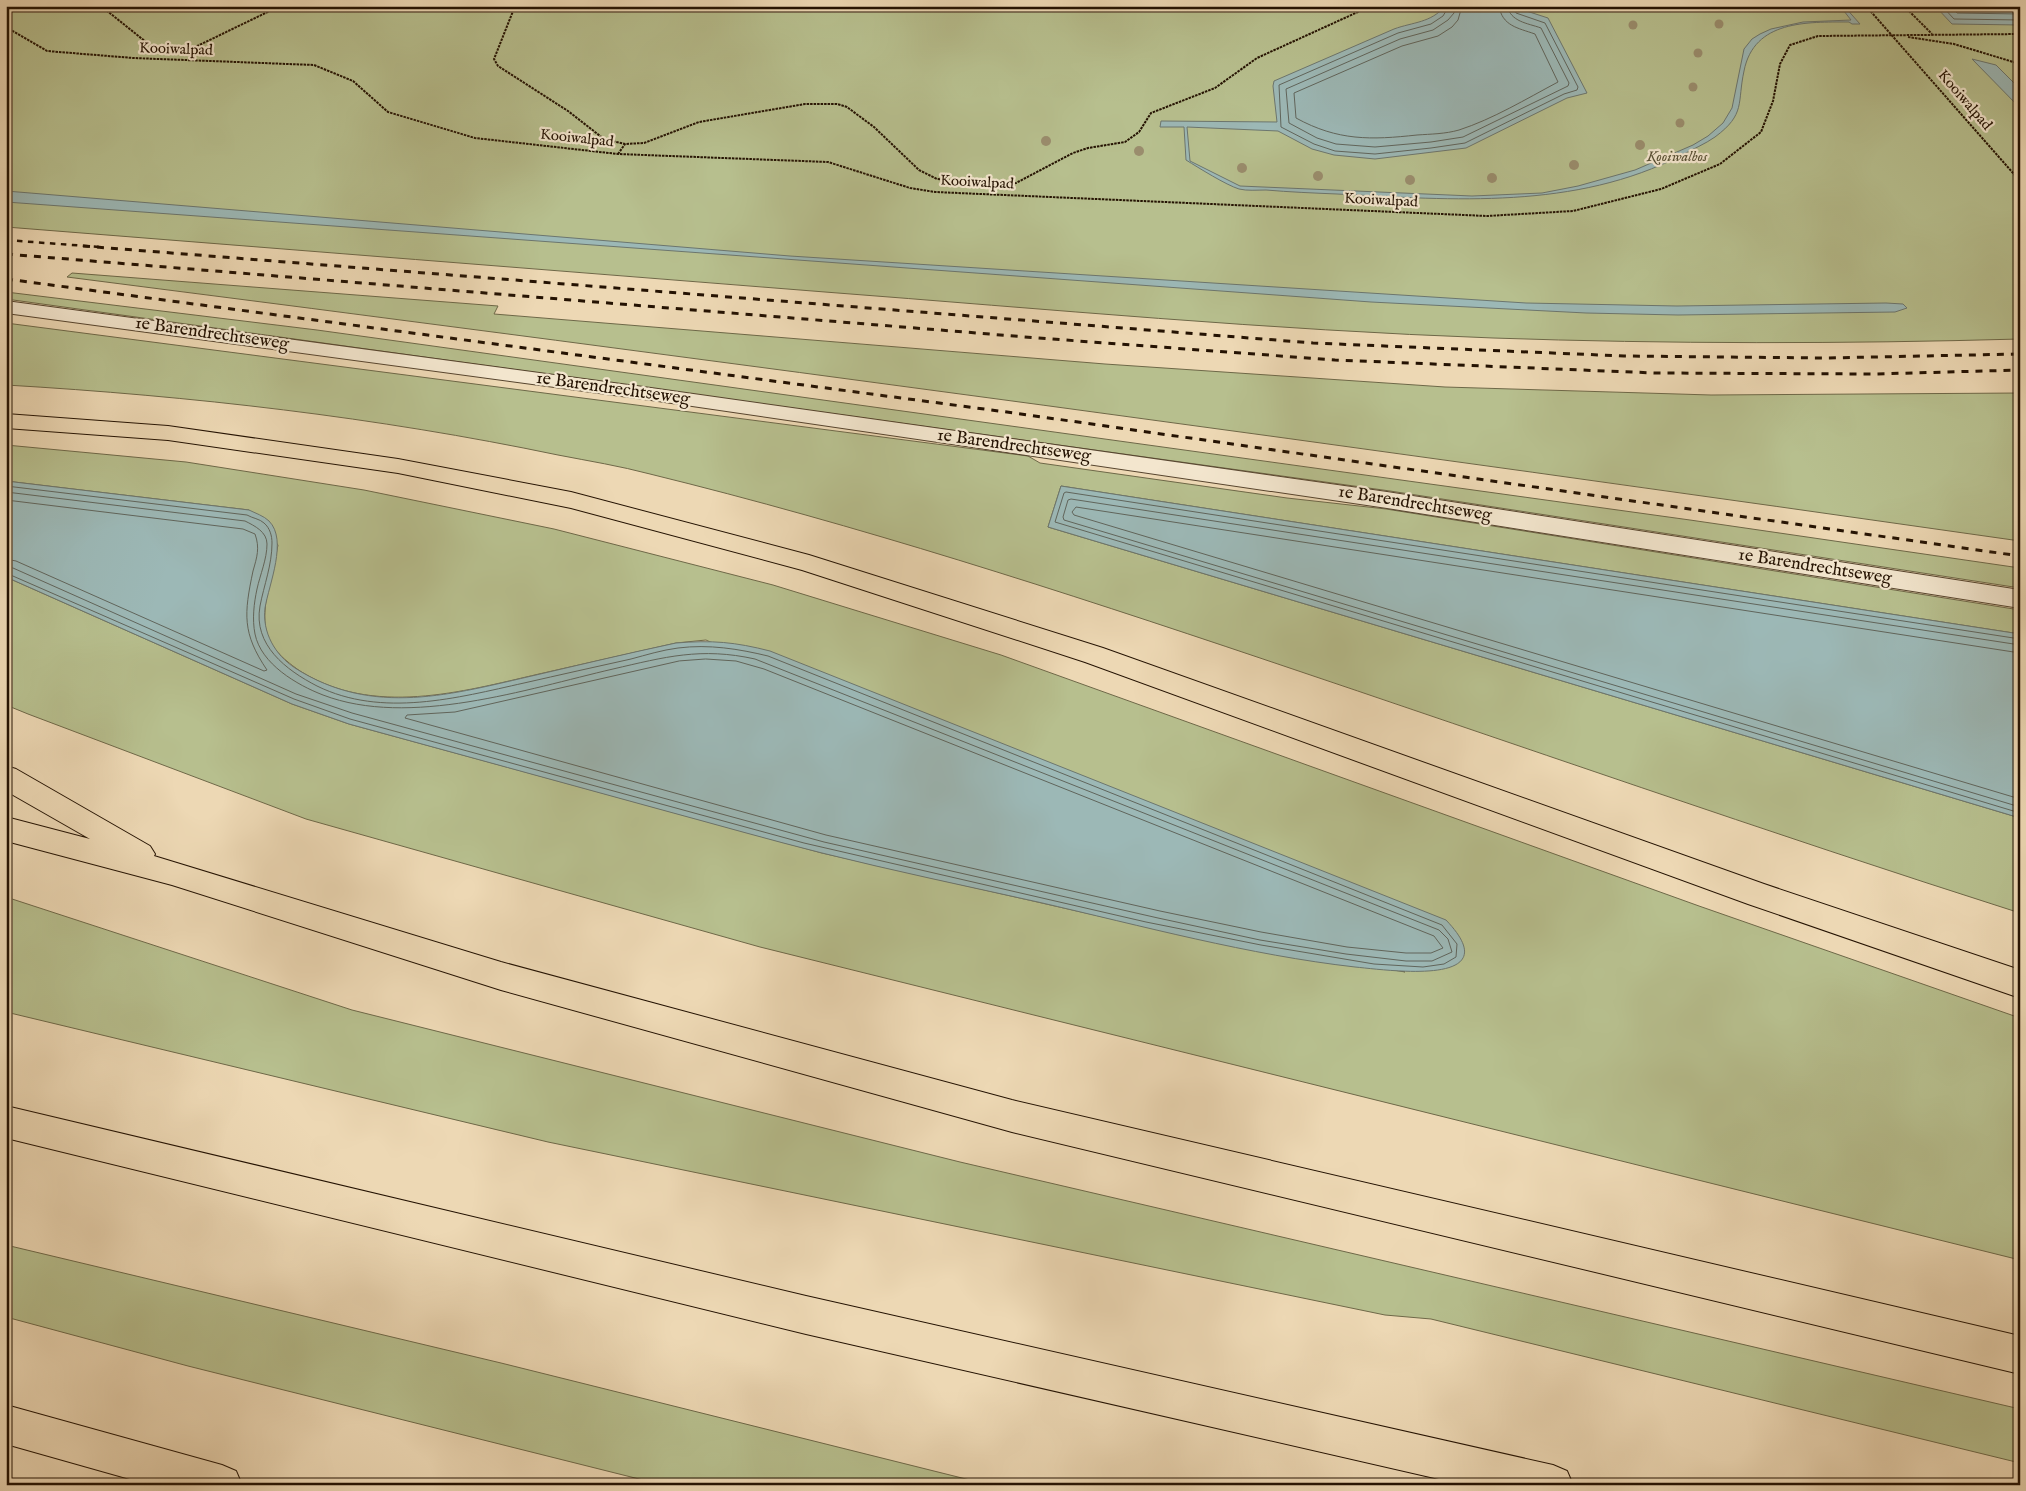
<svg xmlns="http://www.w3.org/2000/svg" width="2026" height="1491" viewBox="0 0 2026 1491" font-family="'IM FELL English',serif">
<style>
.green{fill:#b7bf8e;stroke:#6e6848}
.water{fill:#9cb8b6;stroke:#6c766e}
.lines{fill:none;stroke-linecap:round;stroke-linejoin:round}
.shore{stroke:#60655c;stroke-width:1}
.minor-casing{stroke:#56442e;stroke-width:2}
.highway-casing{stroke:#241202;stroke-width:2}
.path{stroke:#241202;stroke-width:2;stroke-dasharray:2.5 1;stroke-linecap:butt}
.minor{fill:#f3e6ce;fill-rule:evenodd}
.highway{fill:#edd8b4;fill-rule:evenodd}
.rail-far1{stroke:#241202;stroke-width:2.5;stroke-dasharray:5.5 5.5;stroke-linecap:butt}
.rail{stroke:#241202;stroke-width:3;stroke-dasharray:7 7;stroke-linecap:butt}
.tree{fill:#9a8d6d}
.labels{text-anchor:middle;dominant-baseline:central;stroke-width:4.5;stroke-linejoin:round;paint-order:stroke}
.far-street-label{font-size:15px;fill:#241202;stroke:#f3e6ce}
.far-park-label{font-size:15px;font-style:italic;fill:#574f33;stroke:#f3e6ce}
.street-label{font-size:18px;fill:#241202;stroke:#f3e6ce}
</style>
<rect width="100%" height="100%" fill="#edd8b4"/>
<filter id="stains"><feTurbulence type="fractalNoise" baseFrequency=".004" numOctaves="4"/><feColorMatrix values="0 0 0 0 .2 0 0 0 0 .09 0 0 0 0 .02 0 0 0 .5 -.17"/></filter>
<radialGradient id="worn" r=".72"><stop offset=".6" stop-color="#630" stop-opacity="0"/><stop offset="1" stop-color="#630" stop-opacity=".3"/></radialGradient>
<g class="green">
<path d="M 6,6 L 2020,6 L 2020,339 C 1844,344 1668,344 1493,338 C 1270,330 1047,309 825,292 C 552,270 279,249 6,227 Z"/>
<path d="M 72,273 L 498,306 L 494,314 L 1105,364 L 1445,387 L 1711,395 L 2020,393 L 2020,541 C 1370,448 718,360 67,277 Z"/>
<polygon points="6,292 317,330 1690,520 2020,568 2020,588 1390,491 6,299"/>
<path d="M 6,323 L 1028,456 L 1040,463 L 1287,498 L 1386,509 L 2020,610 L 2020,634 L 1061,486 L 1048,527 L 2020,818 L 2020,913 C 1766,832 1516,744 1263,659 C 1061,591 858,525 650,474 C 620,466 589,461 558,455 C 376,417 192,396 6,385 Z"/>
<path d="M 6,445 L 186,462 L 364,490 L 554,529 L 773,585 L 1001,655 L 1699,906 L 2020,1018 L 2020,1260 L 760,947 L 306,819 L 28,714 L 6,705 L 6,577 L 292,704 L 349,724 L 822,853 L 1156,929 L 1405,972 L 706,640 L 676,643 C 630,653 585,664 539,674 C 461,692 373,717 300,671 C 287,662 269,648 266,631 C 261,604 273,572 278,545 L 249,510 L 6,481 Z"/>
<polygon points="6,897 352,1010 960,1162 2020,1409 2020,1463 1431,1319 1385,1315 548,1142 6,1012"/>
<polygon points="6,1245 501,1363 990,1485 663,1485 188,1366 6,1317"/>
</g>
<g class="water">
<path d="M 1445,6 L 1511,6 L 1548,18 L 1587,93 L 1567,98 L 1466,148 L 1375,159 L 1334,155 L 1312,149 L 1278,131 L 1187,127 L 1190,161 L 1240,186 L 1472,196 L 1542,193 L 1578,186 L 1635,170 L 1693,145 L 1708,136 L 1723,123 L 1732,108 L 1744,49 L 1752,39 L 1760,34 L 1771,29 L 1803,22 L 1851,20 L 1840,6 L 1844,6 L 1860,24 L 1852,24 L 1849,22 C 1807,22 1754,20 1744,71 C 1737,103 1746,114 1715,137 C 1705,144 1693,149 1682,155 C 1575,210 1454,200 1337,194 C 1313,193 1289,192 1266,190 C 1257,190 1247,191 1239,189 C 1226,185 1199,168 1186,160 L 1184,127 L 1160,127 L 1161,121 L 1277,122 L 1273,86 L 1274,81 C 1314,64 1354,46 1394,29 C 1413,22 1431,23 1445,6 Z"/>
<polygon points="1935,6 2020,6 2020,25 1952,24"/>
<polygon points="1972,59 1996,65 2020,89 2020,108"/>
<polygon points="6,191 790,256 1526,303 1677,306 1886,303 1903,304 1907,308 1895,312 1678,315 1586,313 1371,302 6,202"/>
<path d="M 6,481 L 249,510 C 255,513 264,516 269,521 C 288,540 269,584 265,608 C 262,632 275,655 295,668 C 373,718 453,694 536,675 C 583,664 629,653 676,643 C 712,640 735,642 770,651 L 1446,920 C 1511,988 1387,970 1355,967 C 1249,955 1142,926 1038,902 C 966,886 894,871 822,853 C 770,840 718,825 666,811 C 560,782 455,753 349,724 L 292,704 L 6,577 Z"/>
<polygon points="1061,486 2020,634 2020,818 1048,527"/>
</g>
<g class="lines">
<g class="shore">
<polyline points="1449,6 1443,16 1431,24 1398,33 1279,85 1281,127 1314,144 1335,151 1375,154 1431,148 1465,143 1564,94 1577,90 1578,87 1545,23 1516,13 1513,6"/>
<path d="M 1455,6 L 1454,13 L 1448,20 L 1433,30 L 1400,39 L 1286,89 L 1289,123 L 1317,138 L 1336,144 L 1375,147 L 1431,142 L 1463,137 L 1568,86 L 1569,83 L 1541,28 C 1527,23 1511,22 1507,6"/>
<path d="M 1462,6 L 1458,20 L 1452,27 L 1438,36 L 1402,46 L 1294,93 L 1296,118 C 1338,141 1371,140 1417,135 C 1431,134 1445,134 1459,130 C 1493,119 1526,99 1558,82 L 1535,34 C 1518,28 1502,26 1499,6"/>
<polyline points="1942,6 1954,19 2020,20"/>
<polyline points="1950,6 1957,13 2020,14"/>
<path d="M 6,486 L 247,515 C 252,518 260,519 264,523 C 270,528 272,536 272,543 C 272,565 264,585 260,606 C 253,645 286,670 317,686 C 382,718 457,698 524,683 C 559,675 595,667 631,659 C 646,655 662,650 678,648 C 709,644 739,649 768,656 L 1442,925 L 1457,944 L 1456,957 L 1444,964 L 1423,967 L 1374,964 L 1261,945 L 1146,922 L 804,843 L 350,719 L 294,699 L 6,573"/>
<path d="M 6,492 L 245,521 C 255,526 267,532 267,544 C 267,559 260,575 257,589 C 254,603 252,619 255,634 C 261,664 297,685 323,695 C 409,728 527,689 613,669 C 665,657 701,647 755,659 L 1439,930 L 1448,939 L 1452,952 L 1432,961 L 1406,961 L 1346,954 L 1260,940 L 1158,918 L 824,842 L 352,713 L 296,694 L 13,568 L 6,567"/>
<path d="M 6,500 L 243,529 L 255,534 C 260,548 257,557 253,571 C 244,614 242,633 267,670 L 264,671 L 16,561 L 6,559"/>
<polyline points="2020,639 1066,492 1064,493 1055,522 2020,813"/>
<polyline points="2020,645 1071,499 1068,500 1063,517 1064,520 2020,807"/>
<polyline points="2020,653 1076,507 1072,512 1074,515 2020,799"/>
<polygon points="706,659 736,661 764,669 1434,936 1443,948 1431,953 1406,953 1347,947 1261,932 1160,911 826,835 405,718 407,715 455,712 679,661"/>
</g>
<defs>
<polygon id="minor" points="6,301 651,388 1387,492 2020,590 2020,608 1387,508 651,400 6,313"/>
<g id="highway">
<polygon points="6,414 168,426 398,459 571,492 809,555 1103,648 1764,884 2020,970 2020,998 1748,904 1085,662 802,570 571,508 398,473 168,440 6,428"/>
<polygon points="6,766 16,769 150,846 155,854 154,856 501,962 1012,1100 2020,1336 2020,1374 1012,1132 501,990 172,885 6,841 6,817 90,839 6,791"/>
<polygon points="6,1106 806,1296 1553,1465 1567,1471 1573,1485 1465,1485 806,1334 6,1138"/>
<polygon points="6,1405 222,1465 236,1471 242,1485 151,1485 6,1444"/>
</g>
</defs>
<use href="#minor" class="minor-casing"/>
<use href="#highway" class="highway-casing"/>
<g class="path">
<polyline points="101,6 151,46 173,53 189,50 280,6"/>
<polyline points="515,6 494,59 498,66 568,111 604,139 625,144 644,143 699,122 805,104 837,104 847,107 874,127 919,170 937,179 991,185 1016,183 1073,153 1088,148 1125,142 1139,132 1151,113 1215,88 1257,58 1371,6"/>
<polyline points="1866,6 2020,181"/>
<polyline points="1904,6 1932,34"/>
<polyline points="6,27 47,51 133,58 314,65 353,81 388,112 475,138 618,154 828,162 910,188 935,192 1487,216 1573,211 1661,189 1720,164 1761,132 1773,101 1780,64 1790,45 1818,36 2020,34"/>
<polyline points="1908,37 1954,44 2020,64"/>
<polyline points="618,154 625,144"/>
</g>
<use href="#minor" class="minor"/>
<use href="#highway" class="highway"/>
<polyline class="rail-far1" points="6,240 99,247"/>
<g class="rail">
<polyline points="83,246 1313,343 1624,356 1825,358 2020,354"/>
<polyline points="6,254 1038,338 1335,360 1655,373 1875,374 2020,370"/>
<polyline points="6,279 1014,413 2020,556"/>
</g>
</g>
<g class="tree">
<circle cx="1719" cy="24" r="4.5"/>
<circle cx="1633" cy="25" r="4.5"/>
<circle cx="1698" cy="53" r="4.5"/>
<circle cx="1693" cy="87" r="4.5"/>
<circle cx="1680" cy="123" r="4.5"/>
<circle cx="1046" cy="141" r="5"/>
<circle cx="1640" cy="145" r="5"/>
<circle cx="1139" cy="151" r="5"/>
<circle cx="1574" cy="165" r="5"/>
<circle cx="1242" cy="168" r="5"/>
<circle cx="1318" cy="176" r="5"/>
<circle cx="1492" cy="178" r="5"/>
<circle cx="1410" cy="180" r="5"/>
</g>
<g class="labels">
<g class="far-street-label">
<text transform="translate(176 49) rotate(2)">Kooiwalpad</text>
<text transform="translate(1965 100) rotate(49)">Kooiwalpad</text>
<text transform="translate(577 138) rotate(6)">Kooiwalpad</text>
<text transform="translate(977 182) rotate(3)">Kooiwalpad</text>
<text transform="translate(1381 200) rotate(3)">Kooiwalpad</text>
</g>
<g class="far-park-label">
<text x="1677" y="156">Kooiwalbos</text>
</g>
<g class="street-label">
<text transform="translate(212 334) rotate(8)">1e Barendrechtseweg</text>
<text transform="translate(613 389) rotate(8)">1e Barendrechtseweg</text>
<text transform="translate(1014 446) rotate(8)">1e Barendrechtseweg</text>
<text transform="translate(1415 504) rotate(9)">1e Barendrechtseweg</text>
<text transform="translate(1815 567) rotate(9)">1e Barendrechtseweg</text>
</g>
</g>
<rect width="2026" height="1491" fill="none" stroke="#edd8b4" stroke-width="25"/>
<rect x="8" y="8" width="2011" height="1476" fill="none" stroke="#241202" stroke-width="2.5"/>
<rect x="12" y="12" width="2001" height="1466" fill="none" stroke="#241202"/>
<rect width="100%" height="100%" filter="url(#stains)"/>
<rect width="100%" height="100%" fill="url(#worn)"/>
</svg>
